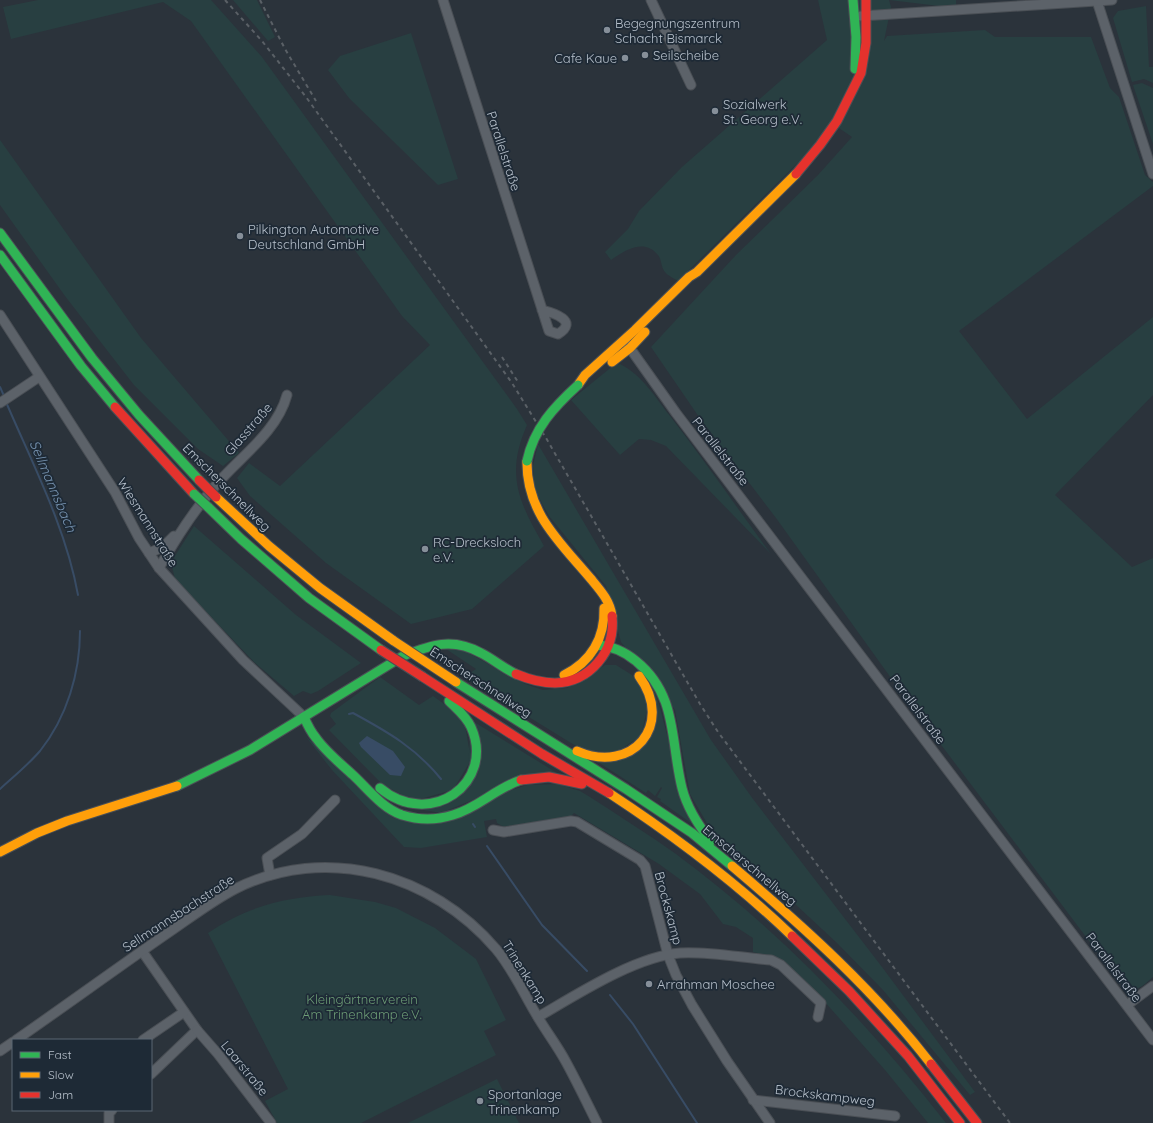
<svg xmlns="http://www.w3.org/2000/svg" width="1153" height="1123" viewBox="0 0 1153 1123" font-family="Quicksand,sans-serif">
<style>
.green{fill:#283f41}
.water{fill:#384c65}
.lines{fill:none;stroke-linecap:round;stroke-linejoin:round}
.stream{stroke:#384c65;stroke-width:2}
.street-casing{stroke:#4a4f55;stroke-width:11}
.fast-casing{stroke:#4a4f55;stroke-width:11}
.slow-casing{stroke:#4a4f55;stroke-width:11}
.jam-casing{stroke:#4a4f55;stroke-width:11}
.street{stroke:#5c6269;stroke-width:9}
.fast{stroke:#30b455;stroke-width:9}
.slow{stroke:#ff9f0a;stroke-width:9}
.jam{stroke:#e5322d;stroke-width:9}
.rail{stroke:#5a6066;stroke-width:2;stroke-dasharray:4 4;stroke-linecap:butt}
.fast-bridge-casing{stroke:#4a4f55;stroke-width:11;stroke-linecap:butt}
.slow-bridge-casing{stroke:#4a4f55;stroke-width:11;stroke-linecap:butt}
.jam-bridge-casing{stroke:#4a4f55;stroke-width:11;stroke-linecap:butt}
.fast-bridge{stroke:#30b455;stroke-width:9}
.slow-bridge{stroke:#ff9f0a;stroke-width:9}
.jam-bridge{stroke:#e5322d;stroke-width:9}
.poi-dot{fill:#868f99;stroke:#1e2a36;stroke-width:1.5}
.labels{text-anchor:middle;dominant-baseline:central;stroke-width:3.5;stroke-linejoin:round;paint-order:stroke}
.poi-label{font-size:13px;fill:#b7c0cb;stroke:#1e2a36;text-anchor:start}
.street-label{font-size:13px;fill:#b7c0cb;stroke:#1e2a36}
.park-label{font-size:13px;fill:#6d9d76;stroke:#1e2a36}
.water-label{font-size:14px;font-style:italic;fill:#7692af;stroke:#1e2a36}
</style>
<rect width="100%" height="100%" fill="#2b333b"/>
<g class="green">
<path d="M 38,0 L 211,0 L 262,57 L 517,409 L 527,425 C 505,475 519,502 544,546 L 472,609 L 411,624 L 326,563 L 250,496 L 237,478 L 249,463 L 280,486 L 430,345 L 402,316 L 191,21 L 163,2 L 11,39 L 3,7 Z"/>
<polygon points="233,0 257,0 275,37 268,41"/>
<path d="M 818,0 L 956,0 L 956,8 L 889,0 L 891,7 L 884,41 L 887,36 L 985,30 L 995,37 L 1091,37 L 1110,88 L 1119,97 L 1145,175 L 1153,182 L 1153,186 L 959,331 L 1027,419 L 1153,317 L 1153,395 L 1055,495 L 1132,567 L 1153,558 L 1153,977 C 1141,987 1139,992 1123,986 L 896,685 L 776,518 L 699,417 L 651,347 L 736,255 L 818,175 L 852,137 L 833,124 L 819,142 L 678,281 C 674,278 668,276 665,272 C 661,268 662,260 658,255 C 644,238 625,250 611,260 L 605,252 L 628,229 L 639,211 L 682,167 L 827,40 Z"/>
<polygon points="1146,6 1149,67 1153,67 1153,83 1144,79 1132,82 1113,18 1118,11"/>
<polygon points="411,33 458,179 438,185 349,98 328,70 340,56"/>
<polygon points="1142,83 1153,88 1153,144 1133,85"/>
<polygon points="0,140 141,338 239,453 223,466 198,449 134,385 65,296 0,205"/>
<path d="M 620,364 C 642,375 655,397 670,416 C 705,461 737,508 771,554 L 666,446 L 651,440 L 639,439 L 620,455 L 571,400 L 614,365 Z"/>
<polygon points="538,444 711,740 753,799 882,967 975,1092 970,1095 883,990 837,943 780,890 715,837 690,794 675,710 621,642 606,586 549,516 538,496 534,483 533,466"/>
<polygon points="194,526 296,615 361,663 318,691 311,694 303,691 294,696 254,662 175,579 171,562"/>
<polygon points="446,649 465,651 525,684 543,690 567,688 605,665 616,665 632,675 649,701 641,736 615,753 582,749 571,743 464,677 476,669"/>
<polygon points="380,677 419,705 433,696 451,709 465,725 471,760 453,790 413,801 382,784 329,730 336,724 330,716 331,713"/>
<polygon points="655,690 691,823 660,801 661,799 657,797 662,788 661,787 655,796 648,790 646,793 598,762 635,753"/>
<polygon points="471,720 557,773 480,797 441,813 400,806 467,787"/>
<path d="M 306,737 L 411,822 L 527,785 L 558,784 L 580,791 L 590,797 C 619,816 648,834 676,854 C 779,930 867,1022 946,1123 L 928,1123 L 885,1070 L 824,1001 L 771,956 L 753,952 L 753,938 L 736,927 L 723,924 L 700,894 L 659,864 L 574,813 L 571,816 L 504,827 L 497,823 L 496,819 L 484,821 L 487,837 L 421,848 L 404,847 L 332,770 Z"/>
<path d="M 330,895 L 375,902 L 396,908 L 435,928 L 476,959 L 506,1020 L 484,1031 L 496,1055 L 361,1123 L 277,1123 L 265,1101 L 288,1089 L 208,933 C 246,907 285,897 330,895 Z"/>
<polygon points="497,1079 519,1123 408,1123"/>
</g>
<polygon class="water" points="367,736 393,751 405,767 401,776 390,775 361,747 359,743"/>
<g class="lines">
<g class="stream">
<polyline points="0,387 4,396"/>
<path d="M 6,402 C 33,465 66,528 78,595"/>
<path d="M 349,714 L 353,713 C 388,732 416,748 441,779"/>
<path d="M 0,789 C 13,777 28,765 40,751 C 67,717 80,673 80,631"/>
<polyline points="473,824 475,827"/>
<polyline points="487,846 542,925 587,971"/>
<polyline points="610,995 633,1024 697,1123"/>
</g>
<defs>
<g id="street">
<path d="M 443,0 L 549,331 L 558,334 C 579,321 554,313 542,310"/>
<polyline points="651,0 691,85"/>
<polyline points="1097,1 1153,174"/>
<polyline points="861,16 1112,0"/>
<polyline points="0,315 115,492 139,538 159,568 243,660 304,717"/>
<polyline points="627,344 676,413 1153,1040"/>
<polyline points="0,403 39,377"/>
<polyline points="149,553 163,547 174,536"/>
<path d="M 159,568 C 176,538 193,511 216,485 C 240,457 277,432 287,395"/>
<polyline points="493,830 504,832 571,821 577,822 640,860 645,866 668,955 676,975 692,1005 727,1061 770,1123"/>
<polyline points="270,875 267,858 302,834 335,800"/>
<polyline points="142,951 197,1030 151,1074"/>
<polyline points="1127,1005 1153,986"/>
<path d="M 538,1017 C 576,995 636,956 680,953 C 707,951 743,958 771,960 L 781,965 L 821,1003 L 818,1017"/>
<polyline points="197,1030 218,1054 271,1123"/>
<path d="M 16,1040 C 65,1006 113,971 162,937 C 186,921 210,902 235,889 C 326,843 432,874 496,949 C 512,968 523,992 536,1014 C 545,1030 557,1045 566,1062 C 577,1082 587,1103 597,1123"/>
<polyline points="143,1040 184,1012"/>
<polyline points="0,1051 13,1042"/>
<polyline points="753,1100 895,1116"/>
<polyline points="109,1123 109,1113 112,1110"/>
</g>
<g id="fast">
<polyline points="853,0 856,37 855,69"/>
<polyline points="0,233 92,358 139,415 199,480"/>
<polyline points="0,255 81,366 115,407"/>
<polyline points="208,507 241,539 309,598 381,650"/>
<path d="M 597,645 C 612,646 624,651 636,661 C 678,695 670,740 682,788 C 687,808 698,825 711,841"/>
<polyline points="456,682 626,789 692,833 732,866"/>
<path d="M 304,717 C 307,724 311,732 316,738 C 326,752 340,763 353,775 C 368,789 382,808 402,815 C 418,820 437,820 453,815 C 478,808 496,788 521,780"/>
<path d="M 177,786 L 250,750 L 403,656 C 431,645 452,637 481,653 C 493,659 503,668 516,674"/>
<path d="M 380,788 C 430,830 496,783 471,727 C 466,716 457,709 449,701"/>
</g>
<g id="slow">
<polyline points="612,362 630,348 645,332"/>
<polyline points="578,385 585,375 635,330 689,277 697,272 796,174"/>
<path d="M 527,461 C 526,513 561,543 591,579 C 601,591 610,601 612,616"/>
<polyline points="216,497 269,546 320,588 394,641"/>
<path d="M 564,675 C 591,662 605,638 604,608"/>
<path d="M 577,751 C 632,775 675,725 639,676"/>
<path d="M 609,793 C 673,835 737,883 792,936"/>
<polyline points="0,852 37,833 67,821 177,786"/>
<path d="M 732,866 C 804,927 873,989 931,1064"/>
</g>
<g id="jam">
<polyline points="796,174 820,145 837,121 861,73 866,43 866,0"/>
<polyline points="115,407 194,494"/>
<path d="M 516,674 C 528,679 542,683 555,683 C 590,682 616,651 612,616"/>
<polyline points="423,677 542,754 609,793"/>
<polyline points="521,780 549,777 582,784"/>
<polyline points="792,936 849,991 908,1056 960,1123"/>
<polyline points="931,1064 977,1123"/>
</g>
</defs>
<use href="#street" class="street-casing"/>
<use href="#fast" class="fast-casing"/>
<use href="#slow" class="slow-casing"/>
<use href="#jam" class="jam-casing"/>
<use href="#street" class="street"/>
<use href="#fast" class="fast"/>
<use href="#slow" class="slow"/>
<use href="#jam" class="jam"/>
<g class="rail">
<polyline points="225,0 262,41 306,97 512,383 546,438 700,704 718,732 1010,1123"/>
<polyline points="260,0 285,49 316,101"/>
<polyline points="502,357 518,382"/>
</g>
<defs>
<g id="fast-bridge">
<path d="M 527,461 C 534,428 554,407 578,385"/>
<polyline points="194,494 208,507"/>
</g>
<polyline id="slow-bridge" points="394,641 456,682"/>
<g id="jam-bridge">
<polyline points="199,480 216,497"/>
<polyline points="381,650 423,677"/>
</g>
</defs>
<use href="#fast-bridge" class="fast-bridge-casing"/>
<use href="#slow-bridge" class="slow-bridge-casing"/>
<use href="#jam-bridge" class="jam-bridge-casing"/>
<use href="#fast-bridge" class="fast-bridge"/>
<use href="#slow-bridge" class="slow-bridge"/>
<use href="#jam-bridge" class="jam-bridge"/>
</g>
<g class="poi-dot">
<circle cx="607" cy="30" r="4"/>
<circle cx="645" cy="55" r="4"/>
<circle cx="625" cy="58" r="4"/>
<circle cx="715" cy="111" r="4"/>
<circle cx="240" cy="236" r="4"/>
<circle cx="425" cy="549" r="4"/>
<circle cx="649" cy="984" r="4"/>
<circle cx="480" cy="1101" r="4"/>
</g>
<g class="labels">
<g class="poi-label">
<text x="615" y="23">Begegnungszentrum<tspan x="615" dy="15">Schacht Bismarck</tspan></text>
<text x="653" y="55">Seilscheibe</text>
<text x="617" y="58" text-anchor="end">Cafe Kaue</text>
<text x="723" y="104">Sozialwerk<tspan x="723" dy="15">St. Georg e.V.</tspan></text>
<text x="248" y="229">Pilkington Automotive<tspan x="248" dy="15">Deutschland GmbH</tspan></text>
<text x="433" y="542">RC-Drecksloch<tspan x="433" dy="15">e.V.</tspan></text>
<text x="657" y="984">Arrahman Moschee</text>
<text x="488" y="1094">Sportanlage<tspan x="488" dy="15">Trinenkamp</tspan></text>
</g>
<g class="street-label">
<text transform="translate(504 151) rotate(72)">Parallelstraße</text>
<text transform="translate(248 429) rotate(-49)">Glasstraße</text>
<text transform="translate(721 451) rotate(52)">Parallelstraße</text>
<text transform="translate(227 487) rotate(45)">Emscherschnellweg</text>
<text transform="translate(148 522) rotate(58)">Wiesmannstraße</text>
<text transform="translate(481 682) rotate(33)">Emscherschnellweg</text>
<text transform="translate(918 709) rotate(53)">Parallelstraße</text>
<text transform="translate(750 865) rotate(40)">Emscherschnellweg</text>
<text transform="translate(669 908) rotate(75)">Brockskamp</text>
<text transform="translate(178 913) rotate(-33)">Sellmannsbachstraße</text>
<text transform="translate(1114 967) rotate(53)">Parallelstraße</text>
<text transform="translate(525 972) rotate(58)">Trinenkamp</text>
<text transform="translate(245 1068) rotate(51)">Laarstraße</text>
<text transform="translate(825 1095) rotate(7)">Brockskampweg</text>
</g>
<g class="park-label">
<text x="362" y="999">Kleingärtnerverein<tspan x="362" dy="15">Am Trinenkamp e.V.</tspan></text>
</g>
<g class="water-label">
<text transform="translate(53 486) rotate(67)">Sellmannsbach</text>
</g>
</g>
<rect x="12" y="1039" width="140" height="72" fill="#1e2a36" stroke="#5b6672"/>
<rect x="20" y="1052" width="20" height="6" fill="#30b455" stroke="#5b6672"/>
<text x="48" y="1059" font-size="12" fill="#b7c0cb">Fast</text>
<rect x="20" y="1072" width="20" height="6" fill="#ff9f0a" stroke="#5b6672"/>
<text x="48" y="1079" font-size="12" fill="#b7c0cb">Slow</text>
<rect x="20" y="1092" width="20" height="6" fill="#e5322d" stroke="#5b6672"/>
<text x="48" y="1099" font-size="12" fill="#b7c0cb">Jam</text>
</svg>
